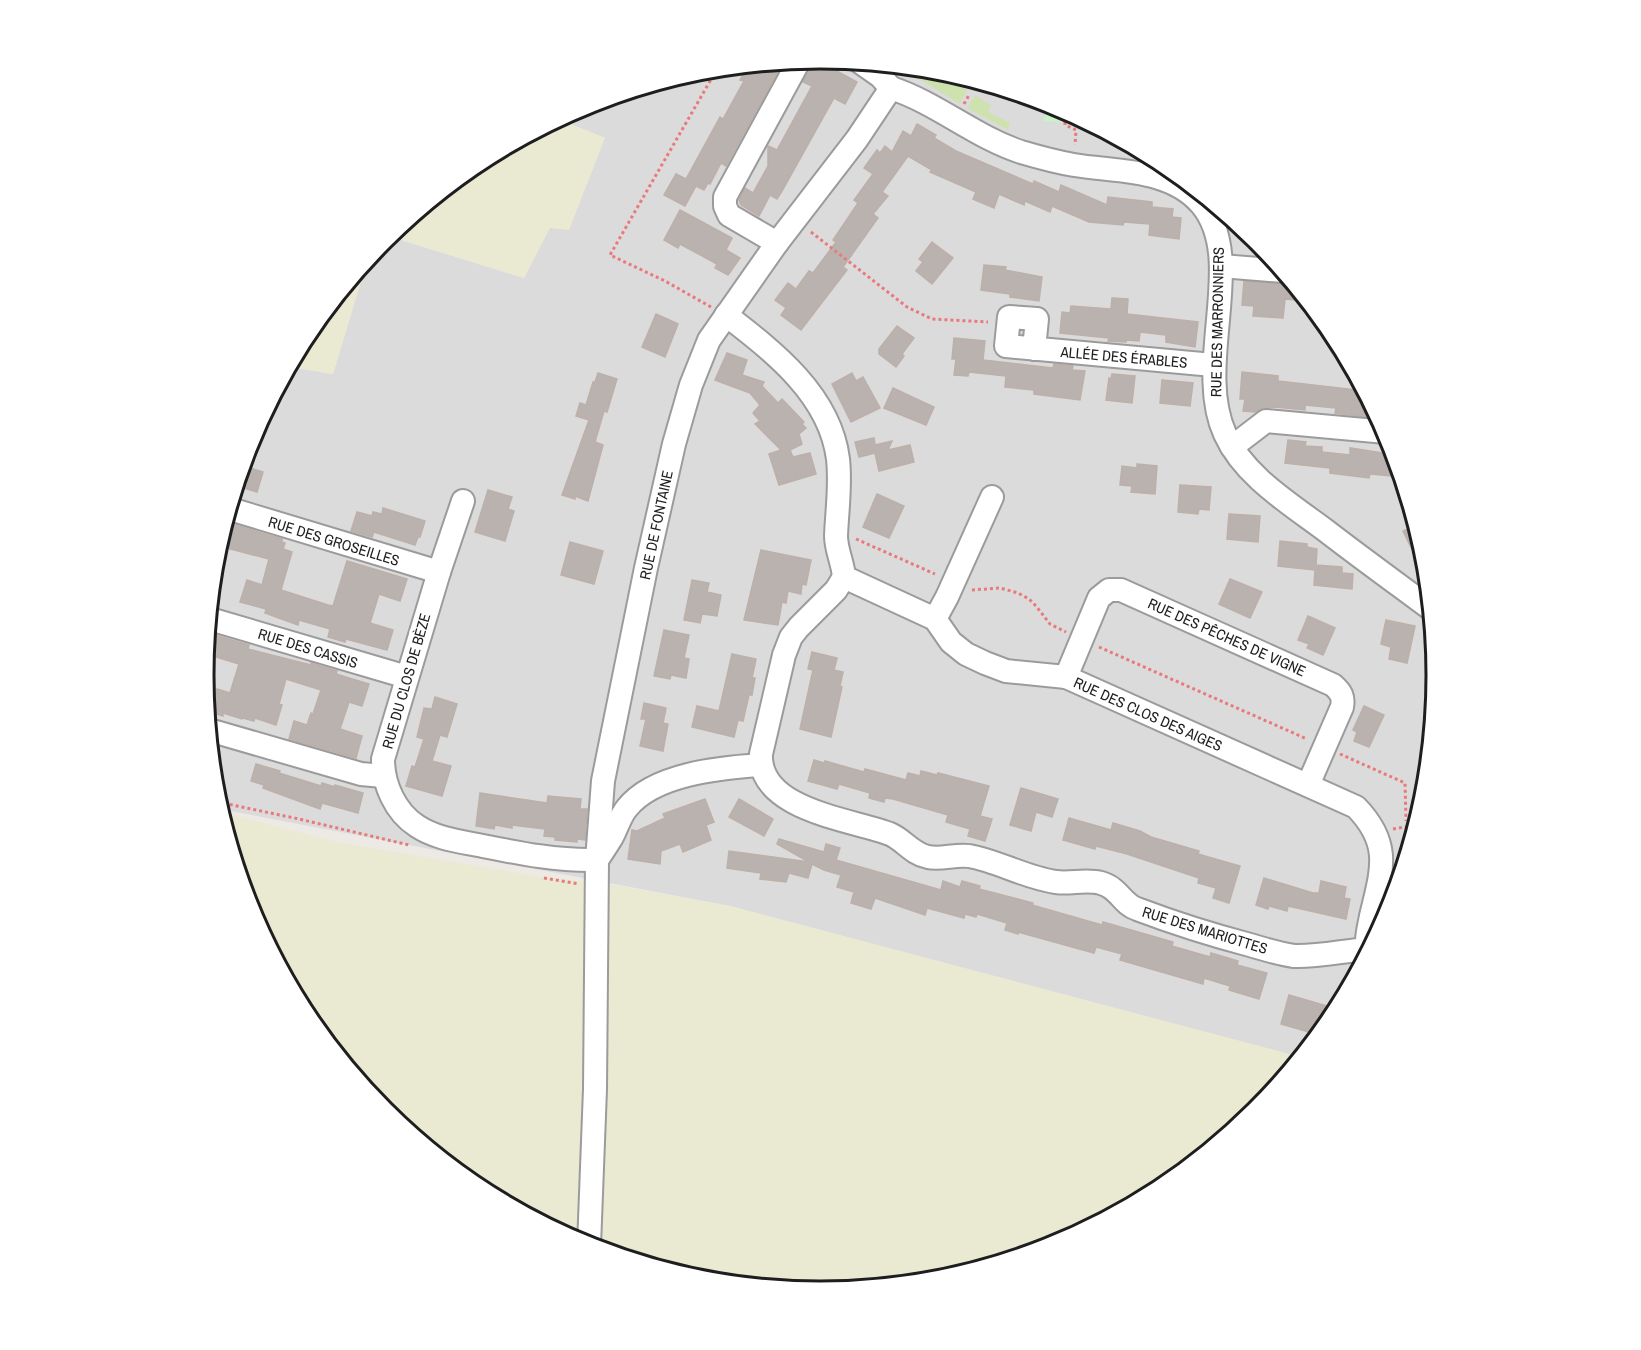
<svg xmlns="http://www.w3.org/2000/svg" width="1641" height="1350" viewBox="0 0 1641 1350" font-family="'Archivo Narrow',sans-serif">
<style>
.residential{fill:#dbdbdb}
.farmland{fill:#eae9d2}
.grass{fill:#cee2b0}
.park{fill:#c8f2c7}
.building{fill:#bab2ae;stroke:#bdafa9;stroke-width:1.5}
.lines{fill:none;stroke-linecap:round;stroke-linejoin:round}
.minor-casing{stroke:#9b9b9b;stroke-width:26}
.path{stroke:#e97a7c;stroke-width:3;stroke-dasharray:3 3;stroke-linecap:butt}
.minor{stroke:#fff;stroke-width:22}
.labels{text-anchor:middle;dominant-baseline:central;stroke-width:6;stroke-linejoin:round;paint-order:stroke}
.street-label{font-size:15px;fill:#1e1e1e;stroke:#fff}
.rim{fill:none;stroke:#1e1e1e;stroke-width:3}
</style>
<rect width="100%" height="100%" fill="#ede9e5"/>
<polygon class="residential" points="821,59 941,70 1057,106 1163,163 1257,239 1333,333 1390,439 1425,555 1437,675 1425,796 1390,911 1333,1018 1300,1057 730,906 220,809 216,795 204,675 216,554 251,439 290,367 333,374 367,261 388,236 524,278 550,227 605,138 558,119 585,105 701,70"/>
<g class="farmland">
<polygon points="558,119 605,138 569,230 550,228 524,278 388,236 478,162"/>
<polygon points="367,261 333,374 290,367 308,332"/>
<polygon points="221,812 336,842 535,876 607,884 730,906 1300,1057 1256,1111 1163,1188 1056,1245 940,1280 820,1291 700,1280 584,1244 517,1208 478,1187 384,1111 308,1017 251,911"/>
</g>
<g class="grass">
<polygon points="899,66 950,73 952,81 967,90 960,104 921,80 904,75"/>
<polygon points="975,95 991,105 988,112 1010,123 1008,130 967,108"/>
</g>
<polygon class="park" points="1050,104 1091,124 1043,121"/>
<g class="building">
<polygon points="812,59 815,59 857,82 845,104 834,98 782,191 777,199 770,195 759,216 741,205 739,200 745,188 753,193 768,166 768,146 777,150 812,86 803,82 811,67"/>
<polygon points="783,62 726,166 721,163 710,184 708,183 704,190 696,186 685,206 664,195 676,174 686,179 720,117 723,119 744,81 740,80 748,66"/>
<polygon points="917,124 936,135 934,138 956,151 1033,184 1034,181 1059,192 1061,185 1107,205 1108,197 1152,202 1152,207 1173,209 1172,217 1181,218 1179,239 1149,235 1150,224 1124,222 1123,225 1089,222 1052,206 1050,212 1025,201 1024,205 999,194 994,208 973,199 976,192 930,172 932,170 908,156 882,192 888,196 873,214 878,218 843,267 847,270 801,330 781,315 786,308 775,300 788,283 796,289 809,271 813,273 836,242 833,240 858,203 854,200 873,174 864,168 877,150 880,153 885,146 892,152 903,131 911,136"/>
<polygon points="680,210 732,238 726,250 740,258 728,275 715,268 717,264 680,244 678,248 664,240"/>
<polygon points="932,242 953,258 932,284 916,271 923,262 919,259"/>
<polygon points="984,265 1006,267 1005,270 1042,277 1039,301 1010,297 1010,294 981,290"/>
<polygon points="1244,281 1293,284 1307,301 1285,299 1283,318 1253,316 1254,306 1242,305"/>
<polygon points="1112,298 1128,299 1127,314 1198,322 1195,347 1166,342 1166,335 1140,332 1139,341 1126,340 1126,342 1108,341 1109,338 1060,333 1062,312 1070,313 1071,306 1111,309"/>
<polygon points="656,314 678,324 665,357 642,347"/>
<polygon points="897,326 914,338 902,354 904,356 896,367 879,354 879,349"/>
<polygon points="954,338 985,341 983,360 1053,368 1054,364 1073,366 1072,370 1085,371 1080,400 1034,394 1034,390 1005,387 1006,376 969,372 968,376 954,375 956,359 952,359"/>
<polygon points="727,353 747,360 742,375 764,382 762,386 778,403 782,399 804,422 802,424 806,428 799,434 802,444 790,450 793,457 810,453 816,474 779,485 769,454 781,450 755,424 760,421 753,413 760,405 750,393 715,380"/>
<polygon points="1242,372 1278,376 1278,381 1365,391 1369,400 1367,417 1335,413 1336,408 1305,405 1305,410 1275,407 1266,408 1255,412 1243,411 1245,399 1240,399"/>
<polygon points="598,373 617,379 607,412 604,411 595,442 603,445 588,501 575,496 575,499 562,495 589,420 576,416 580,403 586,405 593,382 595,382"/>
<polygon points="852,373 856,381 863,377 880,408 851,422 832,384"/>
<polygon points="1112,374 1135,376 1132,403 1106,400 1109,378 1111,379"/>
<polygon points="1162,380 1193,383 1190,406 1160,403"/>
<polygon points="893,388 934,407 926,425 884,408"/>
<polygon points="874,438 875,445 892,441 888,450 910,445 914,462 879,471 875,453 859,457 855,442"/>
<polygon points="1288,440 1306,442 1305,446 1322,447 1322,452 1350,455 1350,448 1395,455 1402,477 1370,474 1369,478 1330,473 1330,468 1285,463"/>
<polygon points="1137,464 1157,466 1155,494 1131,492 1132,486 1120,485 1122,466 1137,468"/>
<polygon points="243,466 263,472 257,492 237,486"/>
<polygon points="1180,485 1211,487 1209,510 1199,509 1198,514 1178,512"/>
<polygon points="488,490 512,497 508,509 514,511 505,541 475,532"/>
<polygon points="877,494 904,506 889,538 863,527"/>
<polygon points="383,508 425,521 420,537 418,537 415,545 374,532 372,537 351,531 357,512 372,516 373,512 382,514"/>
<polygon points="1229,514 1260,516 1258,542 1227,539"/>
<polygon points="231,524 282,539 282,542 285,543 283,549 292,552 281,590 328,605 333,606 347,561 407,579 400,601 379,594 370,623 393,630 387,650 346,639 345,642 328,637 330,629 299,620 298,625 265,613 266,609 240,602 247,580 262,585 269,559 219,546 225,525 230,526"/>
<polygon points="1416,525 1425,555 1427,570 1423,572 1403,531"/>
<polygon points="1280,541 1307,544 1307,547 1317,549 1316,565 1342,567 1342,573 1353,574 1352,589 1314,585 1315,570 1278,566"/>
<polygon points="570,542 603,551 594,584 561,575"/>
<polygon points="761,550 811,560 806,585 802,584 801,594 788,591 786,603 782,602 778,625 744,620"/>
<polygon points="1230,579 1262,592 1250,618 1219,604"/>
<polygon points="692,580 709,583 707,592 721,595 717,616 702,614 700,623 684,620"/>
<polygon points="1308,616 1335,628 1323,655 1307,648 1309,644 1298,640"/>
<polygon points="1386,620 1415,626 1407,663 1389,659 1391,647 1381,644"/>
<polygon points="664,630 689,635 684,658 689,659 686,678 671,675 670,679 654,676"/>
<polygon points="208,633 249,645 248,649 311,665 311,663 337,671 336,674 369,684 362,706 349,702 340,729 362,736 356,758 289,739 294,721 307,725 311,713 313,714 321,690 286,679 279,704 282,705 276,725 255,718 254,721 243,718 242,719 223,713 223,716 210,712 217,689 230,693 239,664 206,654"/>
<polygon points="812,652 837,658 834,670 843,672 840,686 842,687 831,737 800,729 813,670 808,669"/>
<polygon points="732,654 756,659 752,678 755,678 752,695 749,695 743,721 738,720 734,737 692,727 697,706 719,711"/>
<polygon points="435,697 457,704 447,737 440,735 432,761 451,766 442,796 406,786 412,766 415,767 424,739 417,737 424,708 432,709"/>
<polygon points="644,703 666,708 663,723 668,724 663,751 640,746 646,719 641,719"/>
<polygon points="1364,706 1384,715 1369,747 1354,741 1357,732 1353,730"/>
<polygon points="814,760 824,763 825,761 864,772 865,769 906,780 908,773 920,776 921,771 937,775 938,773 989,786 980,816 992,819 985,841 968,836 970,829 946,822 948,815 893,799 885,798 884,802 869,798 870,793 839,784 837,789 808,781"/>
<polygon points="256,764 280,771 279,773 321,786 322,783 335,787 335,785 363,793 358,813 322,803 320,809 263,788 264,785 251,781"/>
<polygon points="1021,788 1058,799 1052,817 1036,812 1031,831 1010,825"/>
<polygon points="480,793 547,803 548,796 581,799 580,809 587,809 585,840 577,839 577,842 555,840 555,837 544,836 545,829 512,825 512,828 495,825 494,829 476,826"/>
<polygon points="705,799 714,822 706,825 711,840 683,852 680,844 661,851 660,864 628,859 632,830 637,831 665,818 663,814"/>
<polygon points="739,799 773,819 764,836 729,817"/>
<polygon points="1069,818 1111,830 1113,823 1140,831 1151,837 1199,851 1198,854 1240,866 1229,903 1213,898 1216,888 1198,883 1199,878 1127,854 1096,846 1095,849 1063,840"/>
<polygon points="779,839 824,852 826,844 840,848 836,860 941,890 943,881 960,887 962,881 980,886 979,889 1033,903 1032,905 1102,925 1103,922 1173,942 1172,946 1210,957 1211,953 1238,961 1237,965 1267,973 1259,999 1229,990 1230,986 1204,978 1203,984 1120,960 1122,954 1096,947 1094,953 1018,932 1018,934 1005,930 1007,923 977,914 976,917 965,914 964,918 927,908 925,915 875,898 871,909 851,903 854,892 837,887 841,875 824,870 812,864 808,878 789,873 786,882 760,879 761,873 727,868 729,851 809,862 777,844"/>
<polygon points="1264,878 1313,893 1319,893 1321,881 1346,887 1344,898 1350,899 1346,919 1288,906 1287,911 1269,906 1268,909 1256,905"/>
<polygon points="1289,995 1337,1009 1319,1035 1281,1024"/>
</g>
<g class="lines">
<defs>
<g id="minor">
<polyline points="860,62 880,76 891,88"/>
<path d="M 891,88 C 937,103 975,137 1021,152 C 1038,157 1056,162 1074,165 C 1116,172 1170,168 1201,204 C 1248,259 1193,364 1225,434 C 1244,476 1289,503 1325,530 C 1360,557 1396,583 1431,609"/>
<polyline points="777,243 729,215 725,206 725,197 799,61"/>
<polyline points="1221,266 1283,271"/>
<path d="M 726,315 C 774,352 830,395 838,459 C 841,485 837,510 836,536 C 836,550 843,563 844,577"/>
<polyline points="1034,349 1037,319 1009,317 1006,346 1213,365"/>
<polyline points="1232,447 1266,421 1386,432"/>
<path d="M 463,501 L 439,572 L 383,759 C 383,784 395,812 417,826 C 435,838 457,841 478,845 C 518,853 556,861 597,860 C 602,853 607,845 612,837 C 617,828 620,816 627,808 C 654,774 719,768 760,765"/>
<polyline points="230,509 439,572"/>
<path d="M 844,577 L 836,590 L 799,627 L 791,637 L 784,655 L 761,754 C 758,810 850,819 890,834 C 904,840 912,854 928,857 C 941,860 955,854 969,856 C 998,861 1026,878 1056,882 C 1071,884 1086,879 1101,883 C 1119,888 1122,904 1137,909 C 1174,923 1212,935 1250,945 C 1264,949 1279,954 1294,956 C 1317,957 1343,951 1367,949"/>
<path d="M 844,577 L 935,619 L 951,642 L 966,654 L 985,663 L 1006,671 L 1066,677 L 1356,807 C 1392,844 1382,870 1371,916 C 1369,927 1365,941 1368,953"/>
<polyline points="210,619 407,677"/>
<polyline points="935,619 947,597 992,497"/>
<path d="M 1066,677 L 1099,598 L 1109,590 L 1121,590 L 1333,685 C 1341,692 1344,697 1342,707 L 1308,785"/>
<polyline points="209,730 361,774 383,776"/>
<polyline points="589,1246 595,1089 597,860 603,781 646,568 674,444 691,385 709,340 777,243 857,139 891,88"/>
</g>
</defs>
<use href="#minor" class="minor-casing"/>
<g class="path">
<polyline points="964,104 969,95"/>
<polyline points="1065,110 1065,125 1076,130 1075,145"/>
<polyline points="811,232 907,307 932,319 988,322"/>
<polyline points="711,307 665,281 610,255 717,69"/>
<polyline points="856,539 935,574"/>
<polyline points="972,590 1000,588 1018,593 1029,599 1036,606 1050,624 1066,632"/>
<polyline points="1099,647 1307,739"/>
<polyline points="1340,754 1405,783 1406,821"/>
<polyline points="218,802 299,819 409,845"/>
<polyline points="1393,829 1405,827 1414,831"/>
<polyline points="544,878 579,884"/>
</g>
<use href="#minor" class="minor"/>
</g>
<g class="labels">
<g class="street-label">
<text transform="translate(1217 322) rotate(-89)">RUE DES MARRONNIERS</text>
<text transform="translate(1124 357) rotate(5)">ALLÉE DES ÉRABLES</text>
<text transform="translate(656 525) rotate(-78)">RUE DE FONTAINE</text>
<text transform="translate(334 541) rotate(17)">RUE DES GROSEILLES</text>
<text transform="translate(1227 637) rotate(24)">RUE DES PÊCHES DE VIGNE</text>
<text transform="translate(308 648) rotate(17)">RUE DES CASSIS</text>
<text transform="translate(406 681) rotate(-74)">RUE DU CLOS DE BÈZE</text>
<text transform="translate(1148 714) rotate(24)">RUE DES CLOS DES AIGES</text>
<text transform="translate(1205 930) rotate(17)">RUE DES MARIOTTES</text>
</g>
</g>
<path d="M0 0H1641V1350H0ZM214 675a606 606 0 1 1 1212 0a606 606 0 1 1-1212 0Z" fill="#fff" fill-rule="evenodd"/>
<path class="rim" d="M214 675a606 606 0 1 1 1212 0a606 606 0 1 1-1212 0Z"/>
</svg>
